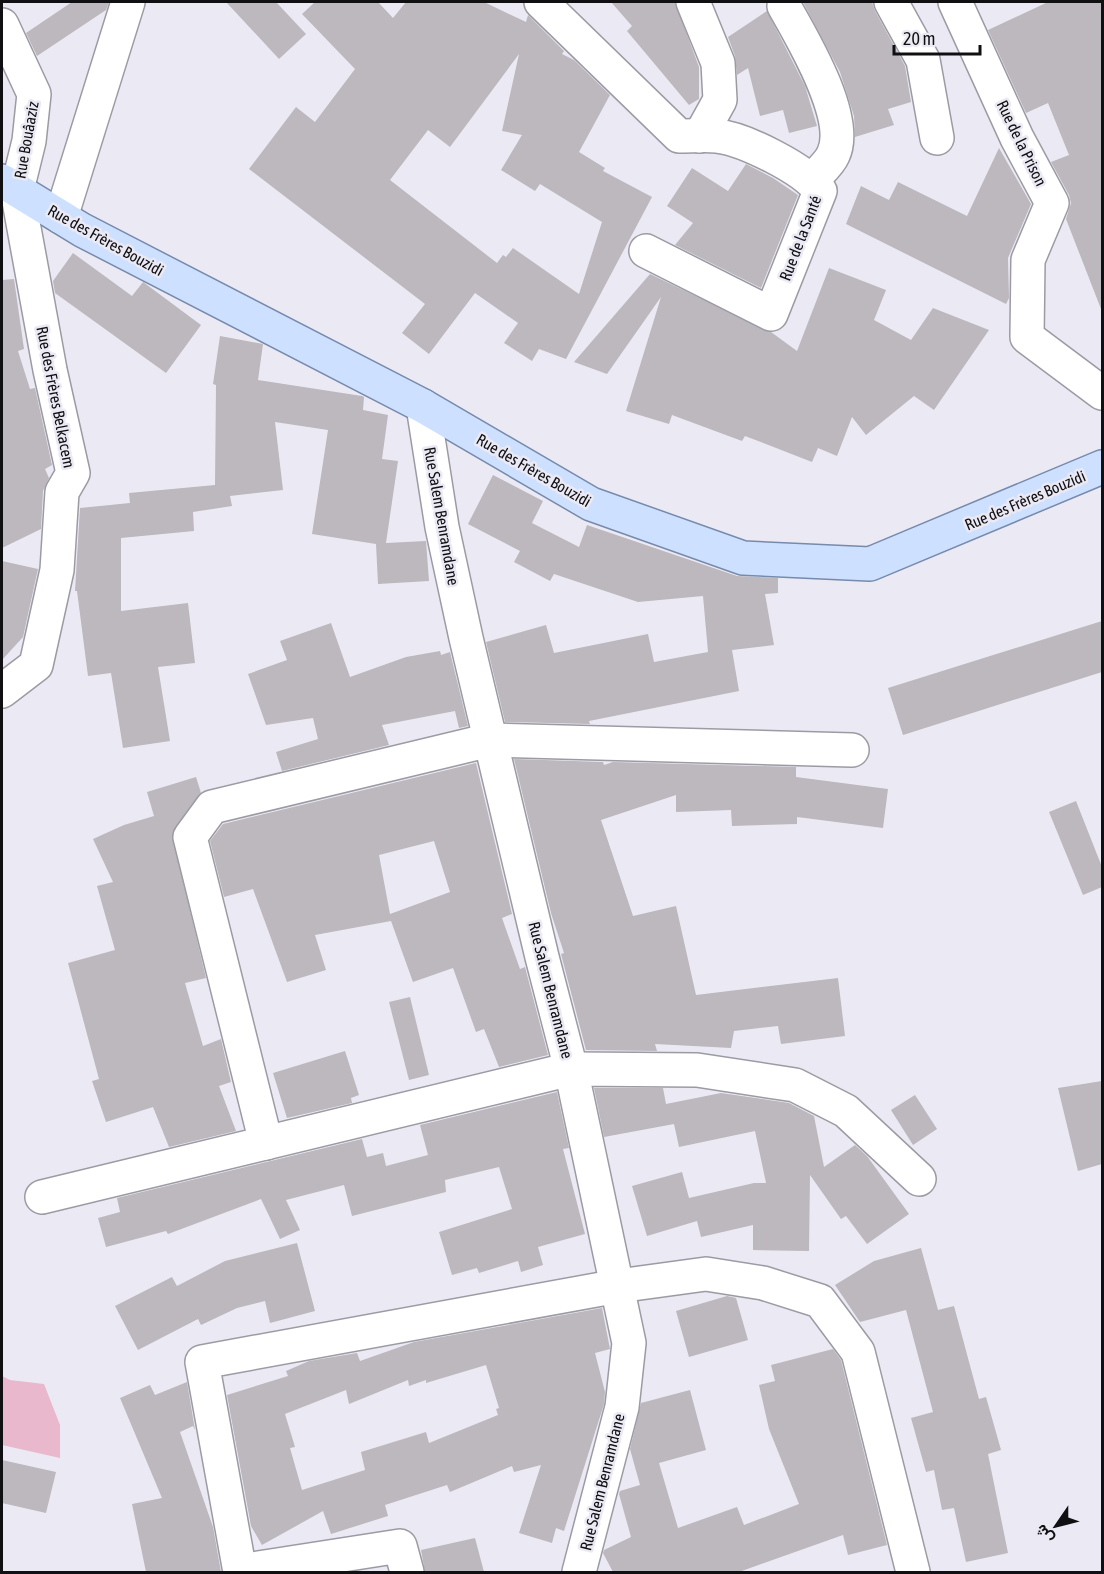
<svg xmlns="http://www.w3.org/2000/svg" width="1104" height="1574" viewBox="0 0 1104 1574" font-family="'Asap Condensed',Vazirmatn,sans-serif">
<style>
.green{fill:#e9b8cc}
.building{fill:#bdb7be;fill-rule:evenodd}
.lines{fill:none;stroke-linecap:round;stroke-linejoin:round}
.minor-casing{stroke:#9c9ba4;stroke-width:36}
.major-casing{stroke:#768aac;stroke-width:36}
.minor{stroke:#fff;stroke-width:33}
.major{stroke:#cee0ff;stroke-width:33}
.labels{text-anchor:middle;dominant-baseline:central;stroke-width:5;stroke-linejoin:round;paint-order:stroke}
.street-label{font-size:16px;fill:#100f12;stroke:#ebeaf4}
</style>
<rect width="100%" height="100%" fill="#ebeaf4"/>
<polygon class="green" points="2,1376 10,1380 44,1384 60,1425 60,1458 2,1445"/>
<g class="building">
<polygon points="72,2 109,2 106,10 37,56 26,33"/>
<polygon points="226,2 276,2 306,34 279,59"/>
<path d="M 315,2 L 378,2 L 393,18 L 406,2 L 484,2 L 526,22 L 528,15 L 564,51 L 562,54 L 574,60 L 610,95 L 579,152 L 605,168 L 603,171 L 652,197 L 566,359 L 539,349 L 532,361 L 504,343 L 518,323 L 475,293 L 429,354 L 402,333 L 425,304 L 249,169 L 296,107 L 315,122 L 355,69 L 302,14 ZM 519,54 L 502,131 L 522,135 L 501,170 L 535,191 L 540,184 L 602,222 L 579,294 L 513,248 L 506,257 L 503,255 L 497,263 L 390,180 L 428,130 L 450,147 Z"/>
<polygon points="611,2 675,2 699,67 699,99 689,105 627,31 632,26"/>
<polygon points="803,2 872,2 875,11 905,66 911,102 888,109 894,125 855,137 854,116 840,72"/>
<polygon points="1048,2 1102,2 1101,309 1066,219 1071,203 1069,195 1051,162 1069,155 1048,103 1026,113 988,30"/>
<polygon points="767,11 805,86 817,126 789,133 783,110 760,116 748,68 737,75 735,56 728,37"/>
<polygon points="999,148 1031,204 1008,258 1009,298 1006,304 846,224 861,186 889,200 898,182 967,216"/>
<polygon points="746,164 773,178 798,195 761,288 675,245 693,223 667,206 692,168 728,191"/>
<polygon points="73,253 132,296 143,282 201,325 166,373 55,293 53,281"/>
<polygon points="829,268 886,290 874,320 911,340 933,308 989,330 934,410 914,396 866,435 852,417 837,456 818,448 812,462 745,436 742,441 672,415 669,424 626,411 661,297 607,374 574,362 650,274 771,332 797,351"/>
<polygon points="14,279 24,349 18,351 30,389 35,388 52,465 45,469 49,478 43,491 41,529 2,548 2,280"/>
<polygon points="220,336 263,344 258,380 362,396 364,397 363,410 388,415 382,459 398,461 386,543 426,541 429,581 378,584 376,544 312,534 328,430 275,422 283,490 230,496 232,506 193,512 194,531 121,538 121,611 188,603 195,663 158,667 170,741 123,748 111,673 88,676 77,591 75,591 80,508 130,503 129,493 215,485 216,385 213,384"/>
<polygon points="493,475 543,501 532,523 579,547 587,525 737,576 778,578 778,593 765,594 774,645 732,650 739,691 589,721 590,724 505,722 486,642 546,625 554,653 648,634 654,662 708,652 703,596 638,602 554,574 550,581 514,562 520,551 468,524"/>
<polygon points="2,561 38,569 23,637 2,660"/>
<polygon points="1102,621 1102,672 903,735 888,688"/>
<polygon points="331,623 350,677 406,657 440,651 441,655 450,652 468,726 459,728 455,711 382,725 389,745 282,771 276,752 318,739 313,718 266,725 248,674 287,660 280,641"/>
<polygon points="514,759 603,762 604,765 613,762 796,767 796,777 888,789 883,828 797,817 797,824 732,826 731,810 676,812 676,795 601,820 633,916 676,906 696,995 838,978 845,1036 781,1044 778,1026 734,1031 731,1048 655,1044 657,1051 586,1050 561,954 564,953 551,913"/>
<path d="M 476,763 L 512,914 L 502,918 L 520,969 L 525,967 L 548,1055 L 499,1067 L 484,1029 L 476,1032 L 453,968 L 413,982 L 391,921 L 315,935 L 326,970 L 287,982 L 253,889 L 224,897 L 210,841 L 223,824 ZM 434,841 L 450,892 L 390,914 L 379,855 Z"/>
<polygon points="196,777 201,793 172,834 206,978 185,983 203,1046 221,1039 231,1082 219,1086 236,1131 169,1147 153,1107 106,1122 92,1081 99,1079 68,963 115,950 97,886 113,882 93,839 124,825 154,816 147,792"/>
<polygon points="1076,801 1102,867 1102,887 1083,895 1049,812"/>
<polygon points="410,997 429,1075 409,1080 389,1002"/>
<polygon points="345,1051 359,1095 351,1098 352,1103 287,1118 273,1073"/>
<polygon points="1102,1081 1102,1164 1078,1171 1058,1088"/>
<polygon points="594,1088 663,1088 666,1104 721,1093 789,1103 814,1116 824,1167 855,1145 867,1156 909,1214 867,1244 846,1216 841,1219 810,1175 809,1251 753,1250 753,1225 701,1237 697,1221 647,1236 632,1186 682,1172 689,1198 754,1183 766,1183 755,1131 679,1147 674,1124 604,1137"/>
<polygon points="557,1092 569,1148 563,1149 585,1234 538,1247 543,1265 521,1272 518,1261 479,1273 477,1268 452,1275 439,1232 512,1209 499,1167 445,1180 446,1192 352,1216 344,1185 286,1200 300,1230 280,1239 261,1199 168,1234 166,1231 106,1247 98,1218 120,1212 117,1198 362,1139 367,1157 383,1153 386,1166 428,1155 420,1125"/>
<polygon points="915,1095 937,1129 913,1145 891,1110"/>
<polygon points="297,1243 315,1311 270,1323 265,1301 237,1308 201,1325 198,1319 138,1350 115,1306 172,1277 177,1286 225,1261"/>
<polygon points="921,1248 938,1310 954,1306 979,1399 986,1397 1001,1450 988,1454 1008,1553 966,1562 954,1508 942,1510 934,1470 926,1472 911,1418 933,1412 906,1310 860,1322 835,1285 874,1261"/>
<polygon points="727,1296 736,1298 748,1340 689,1357 676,1311"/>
<path d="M 602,1308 L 610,1349 L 595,1353 L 605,1392 L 604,1404 L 564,1531 L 556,1528 L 552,1543 L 519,1533 L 541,1465 L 514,1472 L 512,1466 L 450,1492 L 447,1485 L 385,1505 L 388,1516 L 331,1534 L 323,1511 L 262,1545 L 251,1526 L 227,1395 L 288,1376 L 286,1371 L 309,1361 L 357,1353 L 360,1361 L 414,1342 ZM 486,1365 L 499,1408 L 496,1409 L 498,1415 L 429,1443 L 426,1432 L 361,1452 L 365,1470 L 302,1490 L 290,1448 L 295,1447 L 285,1414 L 346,1390 L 349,1404 L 408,1380 L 409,1386 L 426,1380 L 426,1383 Z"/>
<polygon points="833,1349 841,1360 887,1545 848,1555 843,1535 739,1572 613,1572 603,1553 604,1550 631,1537 619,1494 620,1491 640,1485 630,1449 641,1403 690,1390 706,1450 659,1463 678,1528 737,1507 744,1525 799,1504 769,1429 759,1385 775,1381 771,1365"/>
<polygon points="187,1382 195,1430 193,1426 180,1432 213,1527 221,1572 146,1572 132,1504 162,1498 120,1398 150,1385 155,1395"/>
<polygon points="2,1460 56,1472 46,1513 2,1503"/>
<polygon points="475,1538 484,1572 425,1572 421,1550"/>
</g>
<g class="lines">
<defs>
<g id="minor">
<path d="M 541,2 L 679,136 C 692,136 705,135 717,136 C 744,139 805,169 820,191 L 771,314 L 646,251"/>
<polyline points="693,2 718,63 720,100 700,136"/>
<polyline points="891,2 923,60 937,138"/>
<polyline points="955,2 1017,138 1052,203 1028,260 1027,337 1102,393"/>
<path d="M 784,6 C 802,38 851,119 833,155 C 829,164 819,172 812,180"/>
<polyline points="2,25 34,94 29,141 17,190 50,370 73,473 62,492 57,570 36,665 2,691"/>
<polyline points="61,217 128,2"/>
<polyline points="423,406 442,527 466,638 542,957 571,1069 629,1343 622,1407 579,1572"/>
<polyline points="266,1143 190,837 212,807 490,740 852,750"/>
<polyline points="42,1197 571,1069 697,1070 795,1085 846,1111 919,1179"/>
<polyline points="240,1571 400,1546 407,1572"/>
<polyline points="240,1572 202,1362 618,1286 706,1274 763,1283 820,1301 858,1352 913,1572"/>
</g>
<polyline id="major" points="2,181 82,230 423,406 591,504 743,558 870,564 1102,467"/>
</defs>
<use href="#minor" class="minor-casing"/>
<use href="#major" class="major-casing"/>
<use href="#minor" class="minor"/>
<use href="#major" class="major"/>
</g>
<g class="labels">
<g class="street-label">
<text transform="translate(26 140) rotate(-80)">Rue Bouâaziz</text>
<text transform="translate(1022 143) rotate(64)">Rue de la Prison</text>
<text transform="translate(800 238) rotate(-69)">Rue de la Santé</text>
<text transform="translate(106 240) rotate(29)">Rue des Frères Bouzidi</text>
<text transform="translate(56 397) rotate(79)">Rue des Frères Belkacem</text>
<text transform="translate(534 470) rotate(30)">Rue des Frères Bouzidi</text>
<text transform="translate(1025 500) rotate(-23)">Rue des Frères Bouzidi</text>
<text transform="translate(442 516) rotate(80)">Rue Salem Benramdane</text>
<text transform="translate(551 990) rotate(76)">Rue Salem Benramdane</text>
<text transform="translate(602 1482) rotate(-76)">Rue Salem Benramdane</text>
</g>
</g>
<rect width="1104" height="1574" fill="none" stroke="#100f12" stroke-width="6"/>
<g transform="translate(1056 1526) rotate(235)" stroke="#ebeaf4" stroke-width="4.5" paint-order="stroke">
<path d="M0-4.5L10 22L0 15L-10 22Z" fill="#100f12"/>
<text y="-9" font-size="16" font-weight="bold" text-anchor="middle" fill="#100f12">ش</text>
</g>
<path d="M894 45v9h86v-9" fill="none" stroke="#100f12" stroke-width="3"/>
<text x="903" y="45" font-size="18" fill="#100f12" stroke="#ebeaf4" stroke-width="4.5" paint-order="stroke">20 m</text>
</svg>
